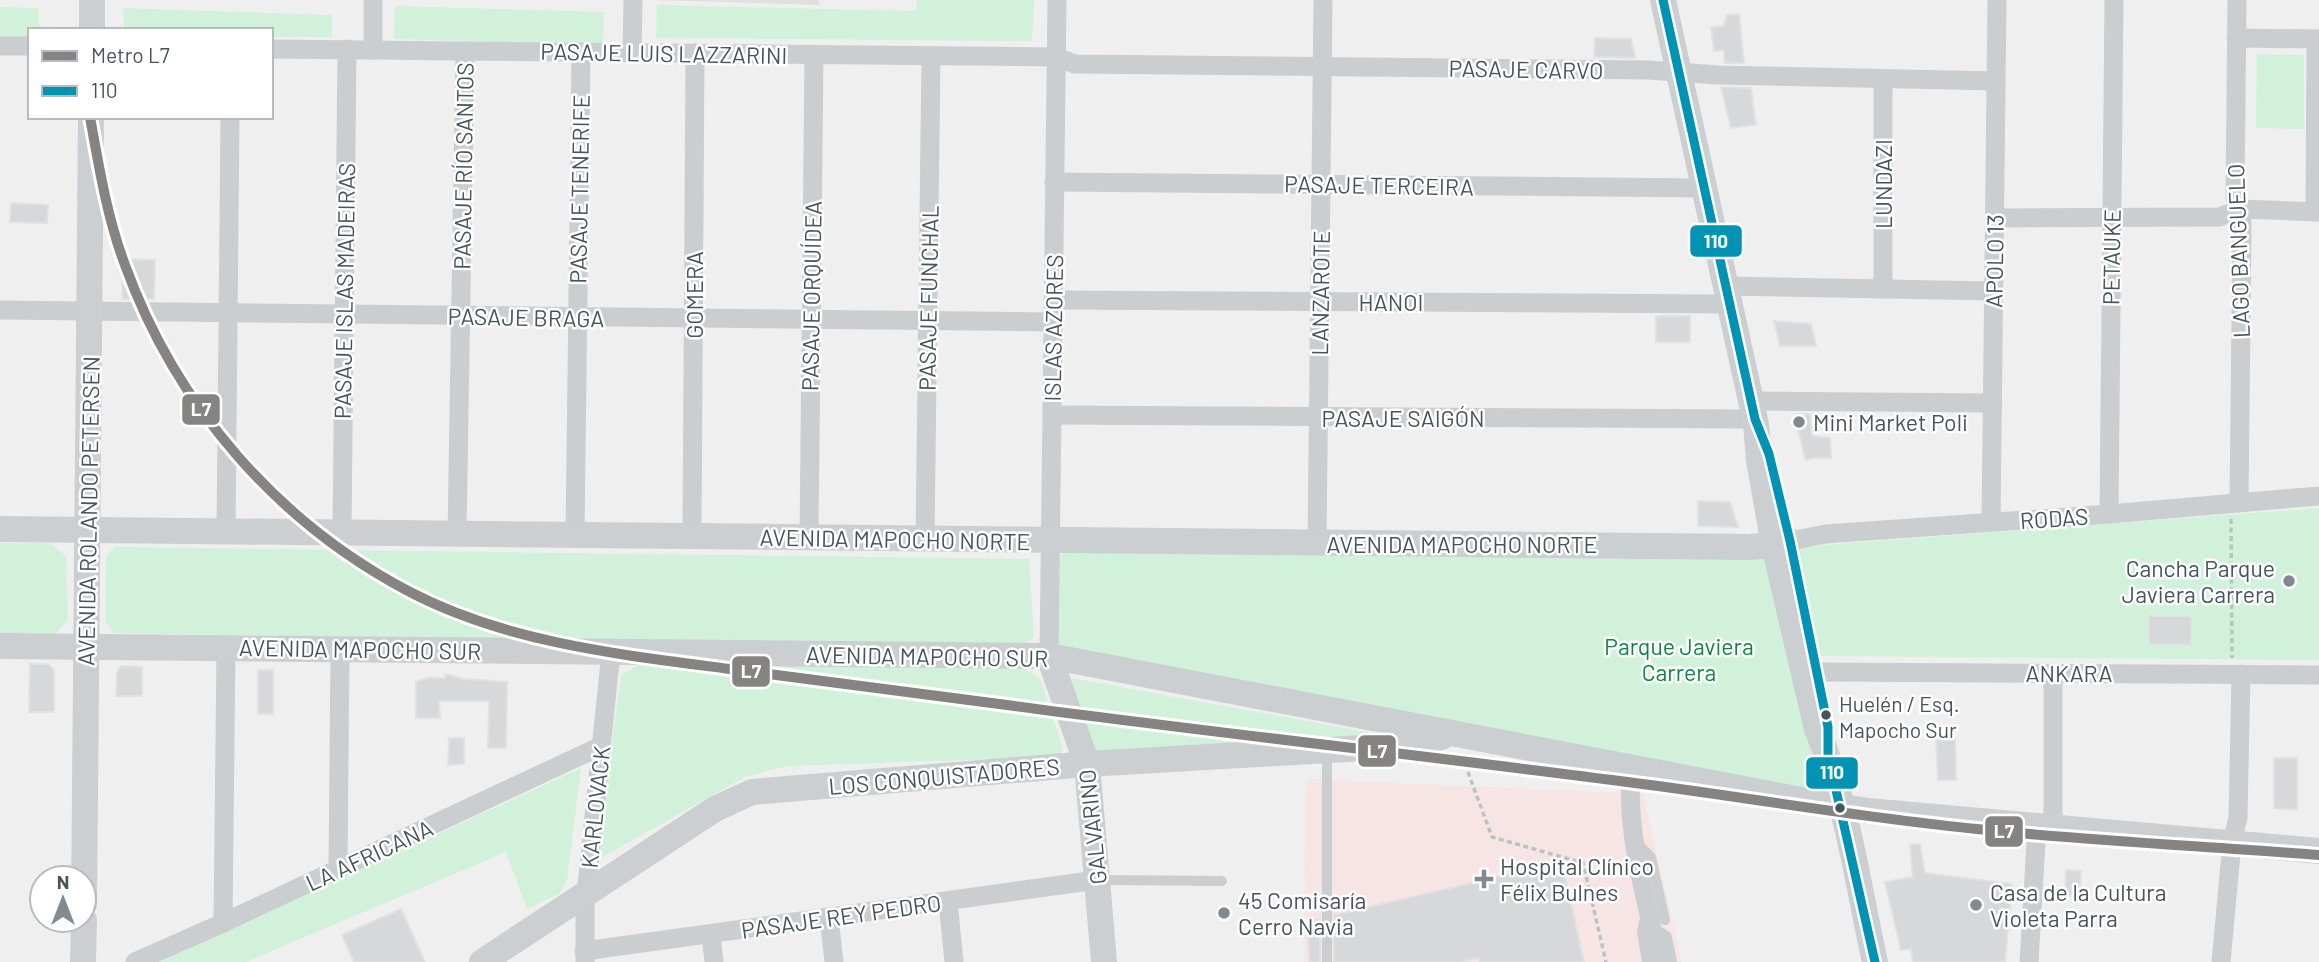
<svg xmlns="http://www.w3.org/2000/svg" width="2319" height="962" viewBox="0 0 2319 962" font-family="Barlow,sans-serif">
<style>
.education{fill:#e1e0e1}
.medical{fill:#f7e5e5}
.green{fill:#d1f1db}
.building{fill:#d7d8d9;stroke:#e1e1e2;stroke-width:2}
.lines{fill:none;stroke-linecap:round;stroke-linejoin:round}
.path{stroke:#b7c5bf;stroke-width:3.5;stroke-dasharray:5 3.5;stroke-linecap:butt}
.lane{stroke:#cbced0;stroke-width:10}
.street{stroke:#cbced0;stroke-width:19}
.secondary{stroke:#cbcfd2;stroke-width:26}
.bus-1-casing{stroke:#fff;stroke-width:14}
.bus-1{stroke:#0093b3;stroke-width:9}
.metro-1-casing{stroke:#fff;stroke-width:16}
.metro-1{stroke:#868383;stroke-width:10}
.poi-dot{fill:#818a90;stroke:#fff;stroke-width:2.5}
.bus-dot{fill:#45545d;stroke:#fff;stroke-width:2.5}
.labels{text-anchor:middle;dominant-baseline:central;stroke-width:5;stroke-linejoin:round;paint-order:stroke}
.bus-label{font-size:21px;fill:#45545d;stroke:#fff;text-anchor:start}
.street-label{font-size:23px;fill:#45545d;stroke:#fff}
.poi-label{font-size:23px;fill:#45545d;stroke:#fff;text-anchor:start}
.park-label{font-size:23px;fill:#0f8540;stroke:#fff}
.line-badge{stroke:#fff;stroke-width:2.5}
.badge-label{font-size:19px;text-anchor:middle;font-weight:bold;fill:#fff}
</style>
<rect width="100%" height="100%" fill="#f0efef"/>
<polygon class="education" points="653,0 819,0 819,5"/>
<polygon class="medical" points="1306,779 1643,794 1682,962 1304,962"/>
<g class="green">
<polygon points="917,0 1034,0 1032,41 656,38 657,5 916,11"/>
<polygon points="395,6 604,12 603,45 394,39"/>
<polygon points="0,7 39,8 39,30 30,30 30,40 0,39"/>
<polygon points="123,8 332,15 332,37 271,37 271,30 124,30"/>
<polygon points="2257,54 2304,55 2304,129 2256,128"/>
<polygon points="2319,508 2319,660 1818,656 1797,547"/>
<polygon points="0,543 50,543 66,556 68,619 55,635 0,635"/>
<polygon points="115,547 1029,559 1034,637 1021,648 115,633 105,622 106,555"/>
<polygon points="1064,551 1764,558 1771,570 1820,780 1816,788 1811,790 1068,650 1058,644 1057,560"/>
<polygon points="637,665 1024,668 1040,679 1063,748 1058,757 787,766 745,777 597,860 621,676"/>
<polygon points="1071,678 1394,737 1098,758"/>
<polygon points="581,768 567,880 560,893 527,909 506,852 246,962 160,962"/>
</g>
<g class="building">
<polygon points="1739,14 1744,63 1725,63 1724,50 1714,51 1711,27 1724,26 1727,15"/>
<polygon points="1595,38 1631,39 1635,58 1594,57"/>
<polygon points="1721,87 1751,88 1756,125 1731,128"/>
<polygon points="11,203 48,205 47,223 10,222"/>
<polygon points="123,259 155,260 154,299 122,299"/>
<rect x="1656" y="316" width="34" height="26"/>
<polygon points="1774,321 1811,324 1816,346 1780,346"/>
<polygon points="1797,414 1810,414 1812,436 1830,438 1831,458 1814,458 1807,460 1805,458 1795,417"/>
<polygon points="1698,501 1730,502 1738,527 1698,526"/>
<polygon points="2149,616 2191,616 2191,645 2149,644"/>
<polygon points="30,664 48,664 54,670 54,712 29,712"/>
<polygon points="121,666 142,667 142,696 116,696 117,673"/>
<rect x="258" y="670" width="15" height="44"/>
<polygon points="445,674 464,679 507,682 506,748 488,748 489,701 439,701 440,718 416,718 416,682 427,678 445,678"/>
<polygon points="449,738 464,738 464,764 448,765"/>
<polygon points="1955,738 1956,780 1938,780 1936,739"/>
<polygon points="2274,758 2297,758 2297,810 2274,808"/>
<polygon points="1920,844 1925,873 2012,884 2005,962 1913,962 1911,949 1901,950 1885,882 1913,877 1910,845"/>
<polygon points="1562,862 1584,962 1479,962 1479,958 1461,962 1334,962 1334,915"/>
<polygon points="2066,870 2081,871 2080,896 2065,896"/>
<polygon points="401,909 425,962 354,962 342,935"/>
<polygon points="1320,919 1320,962 1309,962 1308,921"/>
</g>
<g class="lines">
<g class="path">
<polyline points="2231,519 2232,658"/>
<polyline points="1462,756 1492,837 1583,863 1606,962"/>
</g>
<g class="lane">
<polyline points="1327,752 1327,962"/>
<polyline points="1638,844 1651,857 1665,920"/>
<polyline points="1100,880 1222,881"/>
<polyline points="1645,918 1642,931 1647,962"/>
<polyline points="1653,933 1662,933 1667,937 1672,962"/>
</g>
<g class="street">
<polyline points="2237,0 2235,198 2241,209 2242,225 2239,503"/>
<polyline points="2236,38 2319,39"/>
<polyline points="0,46 30,46"/>
<polyline points="271,49 1056,57 1075,64 1648,70 1718,75 1996,81"/>
<polyline points="373,50 373,0"/>
<polyline points="632,52 633,0"/>
<polyline points="1883,79 1883,289"/>
<polyline points="1054,182 1704,188"/>
<polyline points="2315,212 2316,39"/>
<polyline points="1995,218 2219,217 2241,209 2319,212"/>
<polyline points="1726,286 1994,291"/>
<polyline points="1053,300 1730,304"/>
<polyline points="0,310 1053,322"/>
<polyline points="1751,401 1993,403"/>
<polyline points="1052,415 1755,419"/>
<polyline points="2109,514 2114,0"/>
<polyline points="1991,522 1997,0"/>
<polyline points="226,531 230,117"/>
<polyline points="342,533 347,49"/>
<polyline points="457,534 465,51"/>
<polyline points="575,535 581,52"/>
<polyline points="692,537 695,53"/>
<polyline points="809,538 814,54"/>
<polyline points="925,539 931,56"/>
<polyline points="1790,541 1826,534 2109,514 2319,496"/>
<polyline points="1317,543 1323,0"/>
<polyline points="1049,656 1057,0"/>
<polyline points="1818,672 2319,675"/>
<path d="M 1633,769 C 1622,818 1649,912 1660,962"/>
<polyline points="2053,828 2053,673"/>
<polyline points="338,869 340,649"/>
<polyline points="948,902 954,962"/>
<polyline points="829,918 834,962"/>
<polyline points="223,923 226,648"/>
<polyline points="711,934 714,962"/>
<polyline points="584,951 1097,880"/>
<polyline points="135,962 223,923 601,746"/>
<polyline points="585,962 585,904 611,652"/>
<polyline points="2029,962 2037,826"/>
<polyline points="2221,962 2232,843 2238,817 2241,674"/>
</g>
<g class="secondary">
<path d="M 1663,0 L 1756,424 L 1759,460 L 1774,545 L 1817,729 C 1847,802 1858,885 1875,962"/>
<polyline points="92,30 92,0"/>
<polyline points="0,529 1750,547 1774,545 1790,541"/>
<polyline points="0,646 1049,656 1812,802 1868,811 2319,851"/>
<polyline points="1049,656 1087,764 1104,962"/>
<polyline points="84,904 91,117"/>
<polyline points="83,962 84,920"/>
<polyline points="482,962 715,809 752,792 1087,764 1399,746 1442,737"/>
</g>
<defs>
<polyline id="bus-1" points="1663,0 1755,419 1769,454 1790,541 1828,727 1828,755 1875,962"/>
</defs>
<use href="#bus-1" class="bus-1-casing"/>
<use href="#bus-1" class="bus-1"/>
<defs>
<path id="metro-1" d="M 90,117 C 99,167 107,217 125,265 C 176,406 278,523 410,592 C 508,643 622,655 730,669 C 822,681 915,693 1007,705 C 1208,732 1410,754 1612,780 C 1734,795 1855,817 1977,829 C 2091,841 2205,846 2319,855"/>
</defs>
<use href="#metro-1" class="metro-1-casing"/>
<use href="#metro-1" class="metro-1"/>
</g>
<g class="poi-dot">
<circle cx="1799" cy="422" r="7"/>
<circle cx="2289" cy="581" r="7"/>
<path d="M1480.5 868.5h7v7h7v7h-7v7h-7v-7h-7v-7h7z"/>
<circle cx="1976" cy="905" r="7"/>
<circle cx="1224" cy="913" r="7"/>
</g>
<g class="bus-dot">
<circle cx="1826" cy="715" r="6"/>
<circle cx="1840" cy="808" r="6"/>
</g>
<g class="labels">
<g class="bus-label">
<text x="1839" y="703">Huelén / Esq.<tspan x="1839" dy="26">Mapocho Sur</tspan></text>
</g>
<g class="street-label">
<text transform="translate(664 53) rotate(1)">PASAJE LUIS LAZZARINI</text>
<text transform="translate(1526 69) rotate(1)">PASAJE CARVO</text>
<text transform="translate(463 166) rotate(-89)">PASAJE RÍO SANTOS</text>
<text transform="translate(1883 184) rotate(-90)">LUNDAZI</text>
<text transform="translate(1379 185) rotate(1)">PASAJE TERCEIRA</text>
<text transform="translate(579 189) rotate(-89)">PASAJE TENERIFE</text>
<text transform="translate(2238 251) rotate(-92)">LAGO BANGUELO</text>
<text transform="translate(2111 257) rotate(-89)">PETAUKE</text>
<text transform="translate(1994 261) rotate(-89)">APOLO 13</text>
<text transform="translate(344 291) rotate(-89)">PASAJE ISLAS MADEIRAS</text>
<text transform="translate(1320 293) rotate(-89)">LANZAROTE</text>
<text transform="translate(694 295) rotate(-90)">GOMERA</text>
<text transform="translate(811 296) rotate(-89)">PASAJE ORQUÍDEA</text>
<text transform="translate(928 298) rotate(-89)">PASAJE FUNCHAL</text>
<text x="1391" y="302">HANOI</text>
<text transform="translate(526 317) rotate(1)">PASAJE BRAGA</text>
<text transform="translate(1053 328) rotate(-89)">ISLAS AZORES</text>
<text x="1403" y="418">PASAJE SAIGÓN</text>
<text transform="translate(88 511) rotate(-89)">AVENIDA ROLANDO PETERSEN</text>
<text transform="translate(2054 518) rotate(-4)">RODAS</text>
<text transform="translate(895 539) rotate(1)">AVENIDA MAPOCHO NORTE</text>
<text x="1462" y="544">AVENIDA MAPOCHO NORTE</text>
<text transform="translate(360 649) rotate(1)">AVENIDA MAPOCHO SUR</text>
<text transform="translate(927 656) rotate(1)">AVENIDA MAPOCHO SUR</text>
<text x="2069" y="673">ANKARA</text>
<text transform="translate(944 776) rotate(-5)">LOS CONQUISTADORES</text>
<text transform="translate(595 807) rotate(-84)">KARLOVACK</text>
<text transform="translate(1092 827) rotate(-96)">GALVARINO</text>
<text transform="translate(369 855) rotate(-25)">LA AFRICANA</text>
<text transform="translate(841 916) rotate(-8)">PASAJE REY PEDRO</text>
</g>
<g class="poi-label">
<text x="1813" y="422">Mini Market Poli</text>
<text x="2275" y="568" text-anchor="end">Cancha Parque<tspan x="2275" dy="26">Javiera Carrera</tspan></text>
<text x="1500" y="866">Hospital Clínico<tspan x="1500" dy="26">Félix Bulnes</tspan></text>
<text x="1990" y="892">Casa de la Cultura<tspan x="1990" dy="26">Violeta Parra</tspan></text>
<text x="1238" y="900">45 Comisaría<tspan x="1238" dy="26">Cerro Navia</tspan></text>
</g>
<g class="park-label">
<text x="1679" y="646">Parque Javiera<tspan x="1679" dy="26">Carrera</tspan></text>
</g>
</g>
<g class="line-badge">
<rect x="1689" y="224" width="54" height="34" rx="7" fill="#0093b3"/>
<rect x="181" y="393" width="40" height="33" rx="7" fill="#868383"/>
<rect x="731" y="655" width="40" height="33" rx="7" fill="#868383"/>
<rect x="1357" y="734" width="40" height="34" rx="7" fill="#868383"/>
<rect x="1805" y="756" width="54" height="34" rx="7" fill="#0093b3"/>
<rect x="1984" y="815" width="40" height="33" rx="7" fill="#868383"/>
</g>
<g class="badge-label">
<text x="1716" y="248">110</text>
<text x="201" y="416">L7</text>
<text x="751" y="678">L7</text>
<text x="1377" y="758">L7</text>
<text x="1832" y="779">110</text>
<text x="2004" y="838">L7</text>
</g>
<rect x="28" y="28" width="245" height="91" fill="#ffffff" stroke="#b5bbbe" stroke-width="2"/>
<rect x="42" y="51" width="35" height="10" fill="#868383" stroke="#b5bbbe" stroke-width="2"/>
<text x="91" y="63" font-size="21" fill="#45545d">Metro L7</text>
<rect x="42" y="86" width="35" height="10" fill="#0093b3" stroke="#b5bbbe" stroke-width="2"/>
<text x="91" y="98" font-size="21" fill="#45545d">110</text>
<g transform="translate(63 899)"><circle r="33" fill="#ffffff" stroke="#b5bbbe" stroke-width="2"/>
<path d="M0-5L12 26L0 18L-12 26Z" fill="#818a90"/>
<text y="-10" font-size="19" font-weight="bold" text-anchor="middle" fill="#45545d">N</text>
</g>
</svg>
